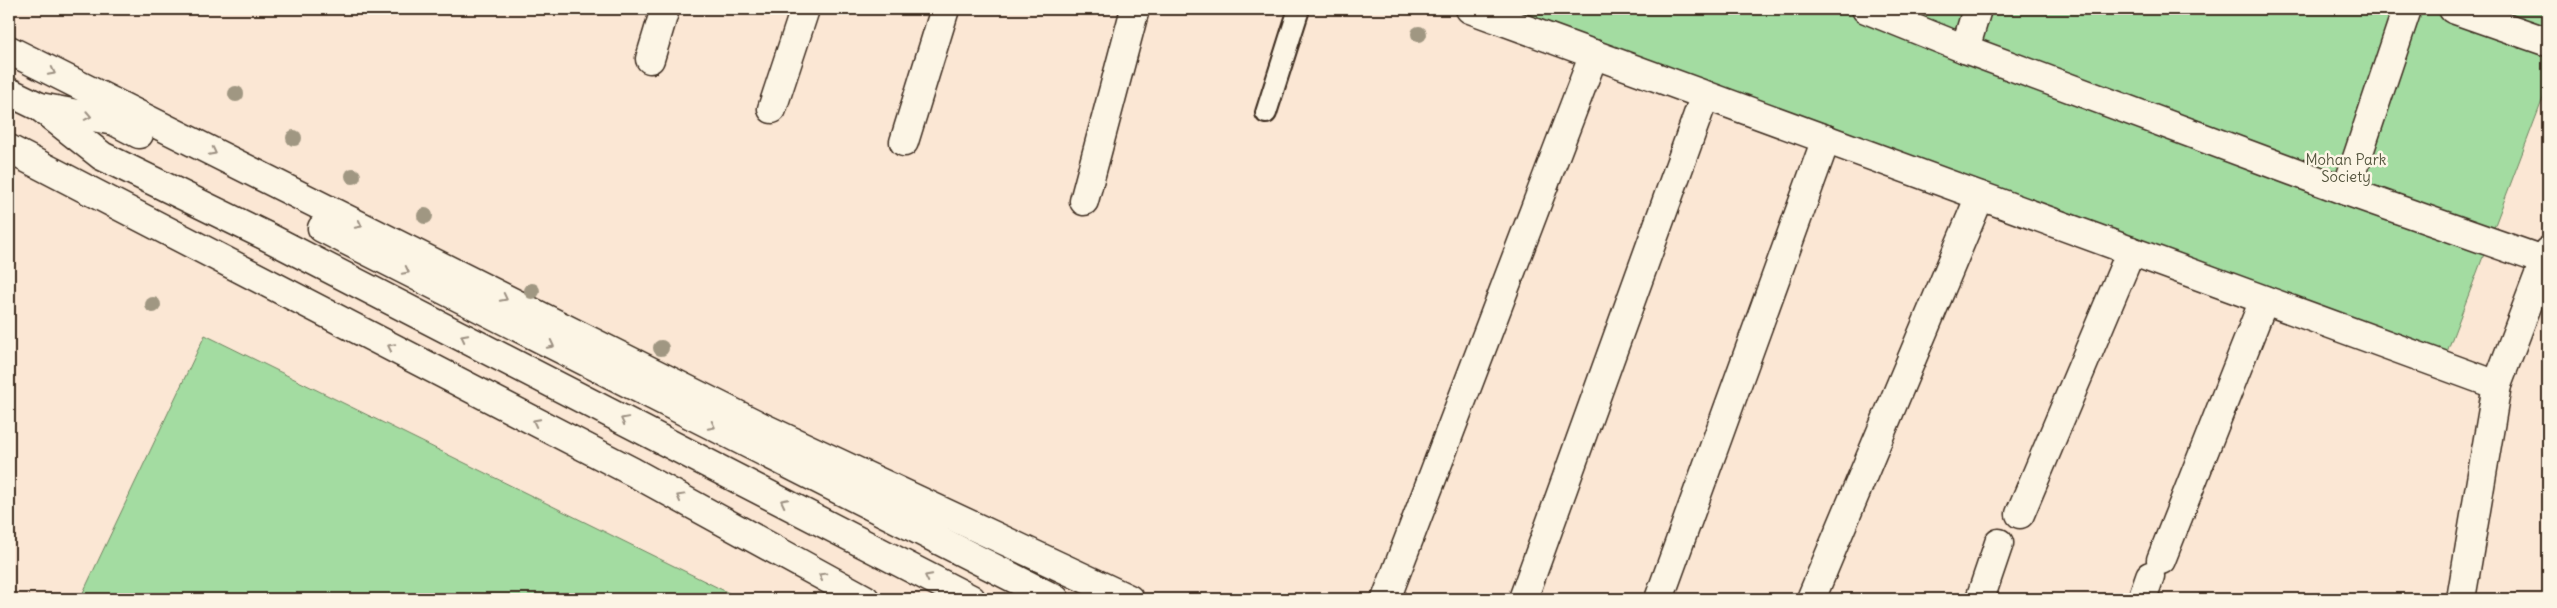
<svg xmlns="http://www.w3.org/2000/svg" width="2557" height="608" viewBox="0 0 2557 608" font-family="Delius,sans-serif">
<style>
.green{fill:#a3dca1;stroke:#6f8360}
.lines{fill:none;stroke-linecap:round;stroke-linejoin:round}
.service-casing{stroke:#3b2a1e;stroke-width:24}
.minor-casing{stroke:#3b2a1e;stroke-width:31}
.secondary-casing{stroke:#3b2a1e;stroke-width:31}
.service{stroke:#fcf5e5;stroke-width:20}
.minor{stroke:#fcf5e5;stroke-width:28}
.secondary{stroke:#fcf5e5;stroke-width:28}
.tree{fill:#a09782}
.oneway{stroke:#9c9082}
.labels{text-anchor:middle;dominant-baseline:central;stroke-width:5;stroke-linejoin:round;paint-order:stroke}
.park-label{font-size:15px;fill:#55563f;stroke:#fcf5e5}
</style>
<rect width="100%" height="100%" fill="#fbe7d4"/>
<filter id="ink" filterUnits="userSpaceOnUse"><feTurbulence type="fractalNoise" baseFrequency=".02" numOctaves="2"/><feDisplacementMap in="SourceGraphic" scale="10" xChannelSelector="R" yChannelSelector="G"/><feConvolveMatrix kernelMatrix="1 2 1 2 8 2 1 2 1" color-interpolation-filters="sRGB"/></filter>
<g filter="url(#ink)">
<g class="green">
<polygon points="1503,9 2548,9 2548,85 2439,373"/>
<polygon points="205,335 741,599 80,599"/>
</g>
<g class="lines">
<defs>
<polyline id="service" points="1266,113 1299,9"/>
<g id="minor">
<polyline points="1470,9 2497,385"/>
<polyline points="1866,9 1965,49 2346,191 2548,262"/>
<polyline points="2453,9 2548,42"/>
<polyline points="1965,49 1977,9"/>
<polyline points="650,59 665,9"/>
<polyline points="772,109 805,9"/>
<polyline points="904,142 945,9"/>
<polyline points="2346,191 2407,9"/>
<polyline points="1084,201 1135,9"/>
<polyline points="2020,514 2131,251"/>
<polyline points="2161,560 2264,300"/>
<polyline points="1386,599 1594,54"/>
<polyline points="1523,599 1705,95"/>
<polyline points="1659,599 1826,139"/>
<polyline points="1811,599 1980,196"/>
<polyline points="1980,599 1999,543"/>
<polyline points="2142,599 2150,576"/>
<polyline points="2461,599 2497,385 2548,251"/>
</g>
<g id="secondary">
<polyline points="9,50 766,429 1129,599"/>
<polyline points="9,92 40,107 102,156 266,236 971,599"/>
<polyline points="40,107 114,121 139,134"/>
<polyline points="9,149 633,472 865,599"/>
<polyline points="322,228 1055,599"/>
</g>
</defs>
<use href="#service" class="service-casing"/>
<use href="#minor" class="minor-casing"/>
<use href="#secondary" class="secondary-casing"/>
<use href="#service" class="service"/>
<use href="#minor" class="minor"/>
<use href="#secondary" class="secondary"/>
</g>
<g class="tree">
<circle cx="1419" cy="34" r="8"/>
<circle cx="236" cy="94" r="8"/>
<circle cx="294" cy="138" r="8"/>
<circle cx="353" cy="176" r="8"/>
<circle cx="425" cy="216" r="8"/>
<circle cx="532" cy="291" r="8"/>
<circle cx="153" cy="305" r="8"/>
<circle cx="661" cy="348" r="8"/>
</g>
<defs><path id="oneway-chevron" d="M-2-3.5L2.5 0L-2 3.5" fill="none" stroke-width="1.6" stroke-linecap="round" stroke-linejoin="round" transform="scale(1.25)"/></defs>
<g class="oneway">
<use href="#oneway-chevron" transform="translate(52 72) rotate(27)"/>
<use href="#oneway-chevron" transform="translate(88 116) rotate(11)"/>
<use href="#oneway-chevron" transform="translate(213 152) rotate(27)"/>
<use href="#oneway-chevron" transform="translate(359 225) rotate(27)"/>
<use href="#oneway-chevron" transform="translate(406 271) rotate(27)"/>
<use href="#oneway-chevron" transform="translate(504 298) rotate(27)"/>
<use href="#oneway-chevron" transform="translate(464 337) rotate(-153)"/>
<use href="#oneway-chevron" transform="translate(551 345) rotate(27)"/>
<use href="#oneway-chevron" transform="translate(391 347) rotate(-153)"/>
<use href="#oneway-chevron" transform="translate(624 420) rotate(-153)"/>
<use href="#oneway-chevron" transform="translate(536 422) rotate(-153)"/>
<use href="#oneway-chevron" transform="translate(712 426) rotate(27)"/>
<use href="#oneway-chevron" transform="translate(680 497) rotate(-151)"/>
<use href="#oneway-chevron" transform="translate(784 502) rotate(-153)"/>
<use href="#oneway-chevron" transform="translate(822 576) rotate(-151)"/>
<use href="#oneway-chevron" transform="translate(928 577) rotate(-153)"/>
</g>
</g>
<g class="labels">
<g class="park-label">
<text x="2346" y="159">Mohan Park<tspan x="2346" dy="17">Society</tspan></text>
</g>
</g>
<rect width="2557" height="608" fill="none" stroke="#fcf5e5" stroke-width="30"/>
<rect x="15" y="15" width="2527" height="578" fill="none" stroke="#3b2a1e" stroke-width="2" filter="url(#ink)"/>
</svg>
